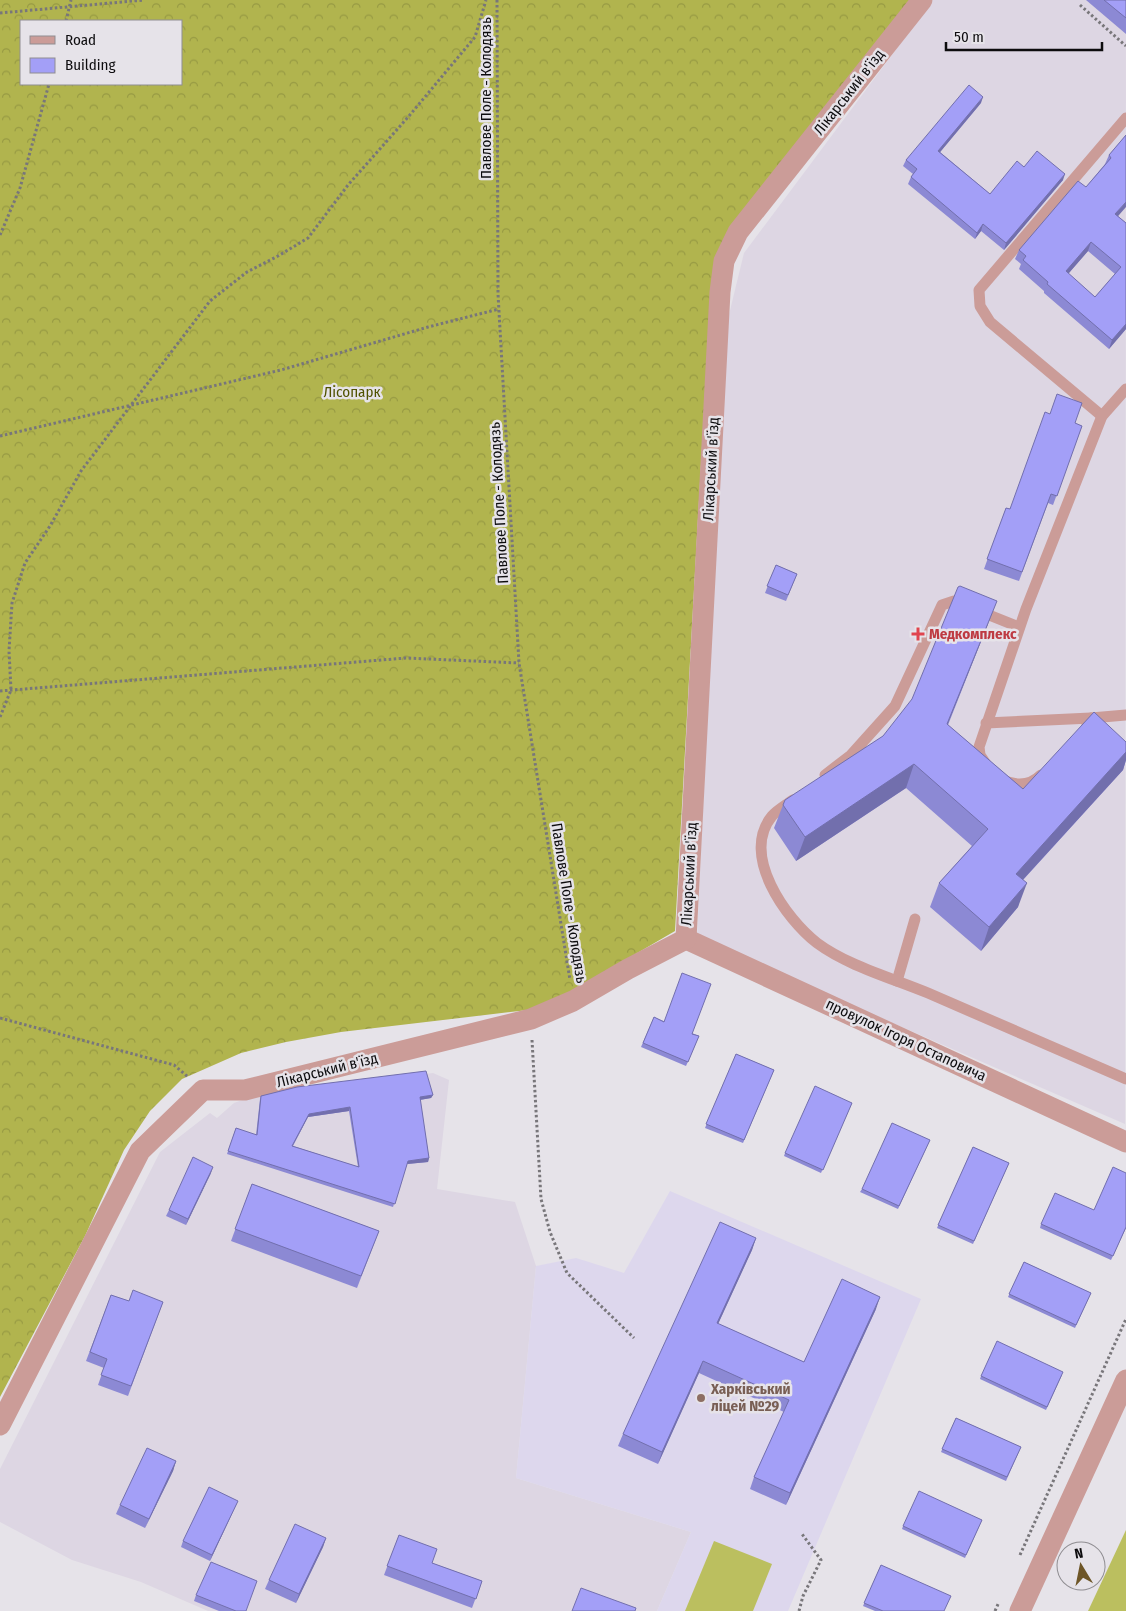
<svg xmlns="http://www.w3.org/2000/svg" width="1126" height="1611" viewBox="0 0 1126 1611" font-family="'Fira Sans Condensed',sans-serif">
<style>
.built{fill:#ddd6e3}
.education{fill:#ddd7ed}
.grass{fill:#bbbf5f}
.forest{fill:url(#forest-crowns);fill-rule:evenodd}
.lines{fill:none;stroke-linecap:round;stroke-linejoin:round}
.path{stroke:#78767a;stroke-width:3;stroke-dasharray:2.5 2.5;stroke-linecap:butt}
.service{stroke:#cb9c98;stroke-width:11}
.minor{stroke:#cb9c98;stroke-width:21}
.wall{fill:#8c89d4;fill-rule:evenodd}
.shaded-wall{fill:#726fad}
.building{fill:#a39ff7;stroke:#726fad;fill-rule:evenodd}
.health-dot{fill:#e0444e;stroke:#e6e3e9;stroke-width:2}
.education-dot{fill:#8d6e63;stroke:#e6e3e9;stroke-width:2}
.labels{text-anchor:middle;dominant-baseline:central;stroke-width:5;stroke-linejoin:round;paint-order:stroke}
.street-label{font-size:15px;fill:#0d0c0e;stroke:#e6e3e9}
.park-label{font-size:15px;fill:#505200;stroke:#e6e3e9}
.health-label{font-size:15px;font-weight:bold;fill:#be3a42;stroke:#e6e3e9;text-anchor:start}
.education-label{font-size:15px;font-weight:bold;fill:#785e54;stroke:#e6e3e9;text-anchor:start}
</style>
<defs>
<pattern id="forest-crowns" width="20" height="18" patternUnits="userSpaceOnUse" patternTransform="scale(1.25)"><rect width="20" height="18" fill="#b1b44e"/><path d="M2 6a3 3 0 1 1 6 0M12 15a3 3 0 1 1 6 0" fill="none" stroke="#979a43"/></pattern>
</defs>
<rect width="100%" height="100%" fill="#e6e3e9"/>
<g class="built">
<polygon points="933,0 1126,0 1125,1124 697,938 725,331 744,253"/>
<polygon points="433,1073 449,1080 437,1189 515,1202 536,1266 516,1478 691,1532 657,1611 208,1611 141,1582 72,1560 0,1522 0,1469 160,1152 210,1113 217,1118 234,1103 270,1090 303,1090"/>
</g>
<polygon class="education" points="670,1191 921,1299 788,1611 657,1611 691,1532 516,1478 536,1266 576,1258 624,1273"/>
<g class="grass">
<polygon points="1126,1530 1126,1611 1088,1611"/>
<polygon points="714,1541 772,1564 753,1611 685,1611"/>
</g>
<path class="forest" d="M 0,0 L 921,0 L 738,226 L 709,320 L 675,931 L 557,1000 L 528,1010 L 341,1032 L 286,1042 L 241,1053 L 182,1079 L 150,1111 L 124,1150 L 85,1236 L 0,1397 ZM 21,21 L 181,21 L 181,84 L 21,84 Z"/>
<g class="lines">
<g class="path">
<polyline points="497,0 498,294 519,663 570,980"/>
<polyline points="1080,5 1126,46"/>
<polyline points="0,13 144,0"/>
<polyline points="66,21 71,0"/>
<polyline points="0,235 20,188 49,84"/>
<polyline points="0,436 281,370 428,327 499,309"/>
<polyline points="0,691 406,658 519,663"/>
<polyline points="0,717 11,690 9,651 12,603 25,563 50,526 81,471 210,301 247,272 278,256 308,238 348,185 409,116 475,37 486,0"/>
<polyline points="0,1018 174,1065 188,1077"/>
<polyline points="532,1040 541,1199 550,1232 567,1273 634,1338"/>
<polyline points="1020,1555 1126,1319"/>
<polyline points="799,1611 803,1596 821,1560 802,1534"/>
<polyline points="995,1611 999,1602"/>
</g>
<g class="service">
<polyline points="1102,416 990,322 980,306 979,290 1126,118"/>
<polyline points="986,723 1091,718"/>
<polyline points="1087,724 1091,718 1126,715"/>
<polyline points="986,764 980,755 979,747 1026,609 1102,416 1126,389"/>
<polyline points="825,775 851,755 895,706 942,605 954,601 1019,627"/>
<path d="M 1003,780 C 1016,786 1030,786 1041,775"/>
<path d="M 793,800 C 786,805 777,810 772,816 C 740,855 786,919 817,943 C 848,966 892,978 928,993 C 994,1021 1060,1051 1126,1079"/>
<polyline points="897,981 915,919"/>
</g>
<g class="minor">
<polyline points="686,939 720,292 724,261 738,232 922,0"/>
<polyline points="686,939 1126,1142"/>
<polyline points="0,1425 140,1151 203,1090 245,1090 531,1019 573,1001 628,969 686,939"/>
<polyline points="1020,1611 1126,1380"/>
</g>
</g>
<g class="wall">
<polygon points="1086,0 1126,0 1126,34"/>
<polygon points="981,103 940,152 990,194 1024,167 1063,180 1004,250 981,231 975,239 908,184 911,177 913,174 903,166 906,160"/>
<path d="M 1126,135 L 1118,216 L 1126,223 L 1126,329 L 1109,349 L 1044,293 L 1044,291 L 1019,269 L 1021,264 L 1015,259 L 1019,250 L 1086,187 L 1105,164 L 1109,155 ZM 1088,251 L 1115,274 L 1095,297 L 1068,274 Z"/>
<polygon points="1075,423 1082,426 1053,505 1048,503 1019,581 984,569 1006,508 1010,509"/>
<polygon points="776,565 797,574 786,601 765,593"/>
<polygon points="988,624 948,725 1023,789 1126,742 1126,760 1123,770 1023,880 1018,907 981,951 930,907 939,883 972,846 906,788 796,861 774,828 783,805 883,736"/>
<polygon points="654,1017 699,1036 686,1066 641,1047"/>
<polygon points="736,1054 774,1070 743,1143 705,1128"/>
<path d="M 433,1095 L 431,1098 L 420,1100 L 429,1158 L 428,1162 L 407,1164 L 393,1207 L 227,1154 L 236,1128 L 256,1135 L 260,1099 L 261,1096 ZM 349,1111 L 358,1167 L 293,1146 L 308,1117 Z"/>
<polygon points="852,1103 821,1173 784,1156 785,1153"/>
<polygon points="930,1140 898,1209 860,1192 862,1189"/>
<polygon points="973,1147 1009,1163 973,1244 937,1228"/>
<polygon points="211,1173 186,1225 166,1216 169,1210"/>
<polygon points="252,1184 379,1231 357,1288 231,1241"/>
<polygon points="1094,1210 1126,1228 1111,1260 1040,1228 1041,1224"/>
<polygon points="756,1238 752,1250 718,1324 804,1362 876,1309 786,1505 750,1489 754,1477 784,1412 699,1373 658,1464 618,1446 623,1434"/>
<polygon points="1024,1262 1091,1293 1075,1328 1008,1297"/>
<polygon points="111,1295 129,1301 163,1302 128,1396 98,1385 104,1368 86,1361"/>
<polygon points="1062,1375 1046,1410 980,1379 981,1376"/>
<polygon points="956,1418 1021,1447 1006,1481 941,1452"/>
<polygon points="176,1461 173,1471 145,1528 116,1514 120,1505"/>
<polygon points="238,1501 210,1561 181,1547 183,1541"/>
<polygon points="982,1520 965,1558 902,1529 903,1526"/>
<polygon points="399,1535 432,1563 482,1581 472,1608 384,1575"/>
<polygon points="326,1538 323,1547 296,1603 265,1589 269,1580"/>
<polygon points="881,1565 944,1611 875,1611 863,1606"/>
<polygon points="196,1595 246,1611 219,1611 194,1601"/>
</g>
<g class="shaded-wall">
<polygon points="983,97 981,103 936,157 938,151"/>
<polygon points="1065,174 1063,180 1004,250 1006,243"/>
<polygon points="1126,202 1126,207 1112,223 1115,214"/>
<polygon points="983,224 981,231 975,239 977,233"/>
<polygon points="1091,242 1088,251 1062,281 1066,271"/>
<polygon points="1126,324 1126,329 1109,349 1112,340"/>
<polygon points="997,601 988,624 938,748 947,724"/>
<polygon points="1126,752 1126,760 1123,770 1007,897 1016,874"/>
<polygon points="914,764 906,788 796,861 805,837"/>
<polygon points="1027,883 1018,907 981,951 989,927"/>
<polygon points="433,1095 431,1098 419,1100 420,1097"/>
<polygon points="350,1107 349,1111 308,1117 291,1149 309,1114"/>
<polygon points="429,1158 428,1162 407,1164 408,1161"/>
<polygon points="213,1167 211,1173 186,1225 188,1219"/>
<polygon points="756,1238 752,1250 713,1335 717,1323"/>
<polygon points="880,1297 876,1309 786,1505 790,1493"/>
<polygon points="703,1361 699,1373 658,1464 662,1452"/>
<polygon points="176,1461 173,1471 145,1528 149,1519"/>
<polygon points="238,1501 235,1507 210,1561 212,1555"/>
<polygon points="326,1538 323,1547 296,1603 299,1594"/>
</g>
<g class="building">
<polygon points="1104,0 1126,0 1126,18"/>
<polygon points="969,85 983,97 938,151 990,194 1017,161 1024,167 1037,151 1065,174 1006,243 983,224 977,233 911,177 917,169 906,160"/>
<path d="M 1126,135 L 1126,202 L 1115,214 L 1126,223 L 1126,324 L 1112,340 L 1047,284 L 1048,282 L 1023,260 L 1026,256 L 1019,250 L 1078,181 L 1086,187 L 1111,158 L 1109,155 ZM 1091,242 L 1121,267 L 1095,297 L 1066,271 Z"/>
<polygon points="1057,394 1082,403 1075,423 1082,426 1057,496 1051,494 1022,572 987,559 1006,508 1010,509 1045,412 1050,414"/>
<polygon points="776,565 797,574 788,595 767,586"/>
<polygon points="960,586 997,601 947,724 1023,789 1094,712 1126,742 1126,752 1016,874 1027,883 989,927 939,883 988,829 914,764 805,837 783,805 785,800 883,736 912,699 958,587"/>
<polygon points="682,973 711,984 692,1034 699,1036 688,1062 643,1043 654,1017 664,1022"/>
<polygon points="736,1054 774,1070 744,1140 706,1124"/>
<path d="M 426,1071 L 433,1095 L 420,1097 L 429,1158 L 408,1161 L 395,1204 L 228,1151 L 236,1128 L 257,1135 L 261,1096 L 297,1087 ZM 350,1107 L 359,1167 L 292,1146 L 309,1114 Z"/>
<polygon points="815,1086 852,1103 823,1170 785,1153"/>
<polygon points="892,1123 930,1140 899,1206 862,1189"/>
<polygon points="973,1147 1009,1163 974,1241 938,1225"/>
<polygon points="193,1157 213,1167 188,1219 169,1210"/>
<polygon points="1113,1167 1126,1173 1126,1227 1113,1256 1041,1224 1055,1193 1094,1210"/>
<polygon points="252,1184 379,1231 361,1276 235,1229"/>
<polygon points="720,1222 756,1238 717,1323 804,1362 842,1279 880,1297 790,1493 754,1477 789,1400 703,1361 662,1452 623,1434"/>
<polygon points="1024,1262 1091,1293 1076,1325 1009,1294"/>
<polygon points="133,1290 163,1302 131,1386 101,1375 107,1359 90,1352 111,1295 129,1301"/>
<polygon points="997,1341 1063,1372 1047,1407 981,1376"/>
<polygon points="956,1418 1021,1447 1007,1477 942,1449"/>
<polygon points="147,1448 176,1461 149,1519 120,1505"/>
<polygon points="209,1487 238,1501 212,1555 183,1541"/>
<polygon points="919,1491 982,1520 966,1555 903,1526"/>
<polygon points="295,1524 326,1538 299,1594 269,1580"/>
<polygon points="399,1535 437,1549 432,1563 482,1581 476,1599 387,1566"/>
<polygon points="211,1562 257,1581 246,1611 236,1611 196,1595"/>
<polygon points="881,1565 951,1596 944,1611 883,1611 864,1603"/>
<polygon points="581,1588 636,1608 635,1611 572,1611"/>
</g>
<path class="health-dot" d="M915.5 626.5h5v5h5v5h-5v5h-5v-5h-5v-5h5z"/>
<circle class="education-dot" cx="701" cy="1398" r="5"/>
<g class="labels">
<g class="street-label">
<text transform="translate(849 92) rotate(-52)">Лікарський в'їзд</text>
<text transform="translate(486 98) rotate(-90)">Павлове Поле - Колодязь</text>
<text transform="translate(711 469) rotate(-87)">Лікарський в'їзд</text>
<text transform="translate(499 503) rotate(-93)">Павлове Поле - Колодязь</text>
<text transform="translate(689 874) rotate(-87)">Лікарський в'їзд</text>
<text transform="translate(569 903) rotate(81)">Павлове Поле - Колодязь</text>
<text transform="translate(906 1040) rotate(25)">провулок Ігоря Остаповича</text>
<text transform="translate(327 1070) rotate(-14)">Лікарський в'їзд</text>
</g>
<g class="park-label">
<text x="352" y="392">Лісопарк</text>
</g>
<g class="health-label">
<text x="929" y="634">Медкомплекс</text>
</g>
<g class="education-label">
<text x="711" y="1389">Харківський<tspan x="711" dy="17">ліцей №29</tspan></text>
</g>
</g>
<rect x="20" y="20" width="162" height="65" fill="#e6e3e9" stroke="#8f8d91"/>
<rect x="30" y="36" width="25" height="8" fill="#cb9c98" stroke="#8f8d91"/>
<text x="65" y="45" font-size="15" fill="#0d0c0e">Road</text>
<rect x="30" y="58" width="25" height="15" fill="#a39ff7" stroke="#8f8d91"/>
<text x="65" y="70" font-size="15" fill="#0d0c0e">Building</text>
<g transform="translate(1081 1566) rotate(350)"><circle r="24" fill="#e6e3e9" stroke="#8f8d91"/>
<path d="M0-4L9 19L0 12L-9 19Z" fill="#6e5627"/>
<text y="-8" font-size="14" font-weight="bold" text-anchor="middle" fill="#0d0c0e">N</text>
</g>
<path d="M946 42v8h156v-8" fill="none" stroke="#0d0c0e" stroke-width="2.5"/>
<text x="954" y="42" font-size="15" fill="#0d0c0e" stroke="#e6e3e9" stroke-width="4" paint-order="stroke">50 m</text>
</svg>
